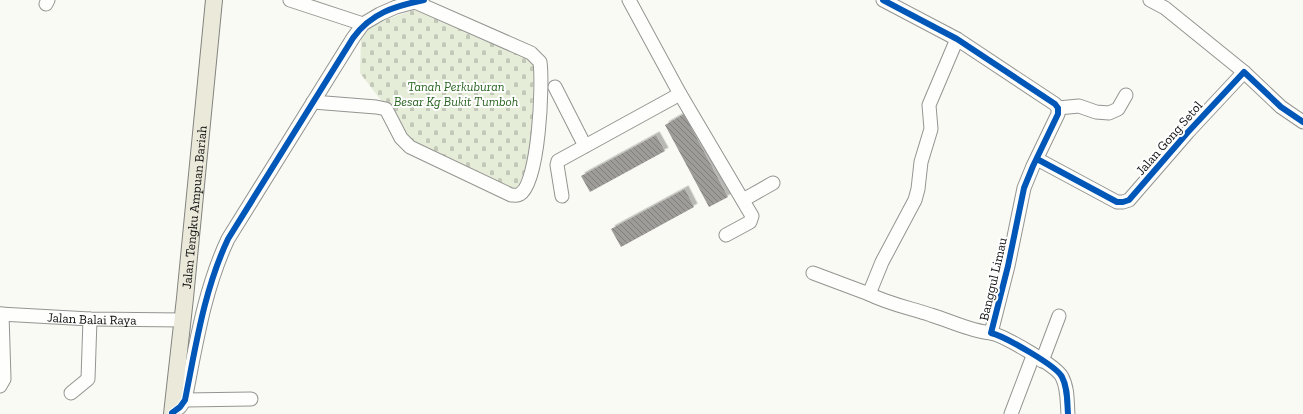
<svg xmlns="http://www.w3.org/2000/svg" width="1303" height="414" viewBox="0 0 1303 414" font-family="'Zilla Slab',serif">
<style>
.cemetery{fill:url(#cemetery-stones)}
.building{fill:url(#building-back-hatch);filter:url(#shadow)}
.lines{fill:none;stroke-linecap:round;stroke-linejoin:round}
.minor-casing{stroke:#949492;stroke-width:15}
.major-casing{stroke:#82827f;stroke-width:18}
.minor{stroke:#fefefd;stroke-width:13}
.major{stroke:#ebe9da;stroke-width:16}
.cycleway-casing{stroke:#fff;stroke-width:8}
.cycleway{stroke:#0057b8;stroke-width:6}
.labels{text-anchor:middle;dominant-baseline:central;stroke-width:4;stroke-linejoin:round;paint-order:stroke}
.park-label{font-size:13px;font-style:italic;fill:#286420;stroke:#fff}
.street-label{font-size:13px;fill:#0e0e0e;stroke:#fff}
</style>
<defs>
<pattern id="cemetery-stones" width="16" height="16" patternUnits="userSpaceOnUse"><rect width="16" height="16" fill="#e5ecd8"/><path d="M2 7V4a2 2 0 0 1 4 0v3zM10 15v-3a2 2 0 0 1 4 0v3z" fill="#c3c9b8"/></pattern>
<pattern id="building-back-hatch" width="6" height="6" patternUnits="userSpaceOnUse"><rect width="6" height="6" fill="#9e9c99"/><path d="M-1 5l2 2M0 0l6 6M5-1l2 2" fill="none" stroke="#7f7e7b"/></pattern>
<filter id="shadow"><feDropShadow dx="3.5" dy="-3.5" stdDeviation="0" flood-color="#0004"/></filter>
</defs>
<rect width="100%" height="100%" fill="#fafaf4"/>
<polygon class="cemetery" points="420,8 534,60 531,155 516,192 413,142 360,73 361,39 370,25"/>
<g class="building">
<polygon points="684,114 728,197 709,207 665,125"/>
<polygon points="656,135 665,151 590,192 581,176"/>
<polygon points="685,189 694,207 621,247 611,229"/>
</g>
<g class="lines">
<defs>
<g id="minor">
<polyline points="290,0 363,24"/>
<polyline points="629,0 680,94 752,216 750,222 726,235"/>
<path d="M 883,0 L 957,39 L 1055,104 L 1058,108 L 1058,114 L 1033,166 L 1024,188 L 1008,266 L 991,333 C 1004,336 1057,366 1062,377 C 1068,388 1067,402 1068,414"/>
<polyline points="1150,0 1165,8 1244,72"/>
<polyline points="46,4 48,0"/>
<polyline points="555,87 585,146"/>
<path d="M 313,102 L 376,107 L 386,109 L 401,138 L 410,147 L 511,195 C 514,195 518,196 520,194 C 539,183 543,84 540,62 L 531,53 L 415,2"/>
<polyline points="1058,108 1079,106 1096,112 1109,113 1118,109 1126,95"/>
<polyline points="1037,159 1117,202 1123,202 1129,200 1188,132 1244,72 1281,107 1303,122"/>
<polyline points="562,196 557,165 558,161 680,94"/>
<polyline points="743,200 773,183"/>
<polyline points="813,273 869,294 882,262 915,200 918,189 921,162 931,129 929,105 957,39"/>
<path d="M 869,294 C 889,304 910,308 931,315 C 951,321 970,331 991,333"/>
<path id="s1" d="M 0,314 L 90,319 L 183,320"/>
<polyline points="1042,361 1059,316"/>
<polyline points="0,386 4,379 2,314"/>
<polyline points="71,393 88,379 90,319"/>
<polyline points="185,400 251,399"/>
<path d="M 172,413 L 180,407 L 185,400 C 196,345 204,290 228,239 L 353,38 L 363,24 L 380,14 L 396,7 L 422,0"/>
<polyline points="1011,414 1033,356"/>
</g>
<g id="major">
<path id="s2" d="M 172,414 L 185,298 L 214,0"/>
</g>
</defs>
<use href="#minor" class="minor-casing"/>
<use href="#major" class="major-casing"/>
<use href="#minor" class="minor"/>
<use href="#major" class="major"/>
<defs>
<g id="cycleway">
<path d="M 883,0 L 957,39 L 1055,104 L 1058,108 L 1058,114 L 1033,166 L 1024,188 L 1008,266 L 991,333 C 1004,336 1057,366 1062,377 C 1068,388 1067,402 1068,414"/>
<polyline points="1037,159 1117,202 1123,202 1129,200 1188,132 1244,72 1281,107 1303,122"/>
<path d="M 172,413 L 180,407 L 185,400 C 196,345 204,290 228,239 L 353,38 C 371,13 395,6 424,0"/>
</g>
</defs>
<use href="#cycleway" class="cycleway-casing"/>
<use href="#cycleway" class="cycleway"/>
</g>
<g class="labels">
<g class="park-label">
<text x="456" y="86">Tanah Perkuburan<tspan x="456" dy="15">Besar Kg Bukit Tumboh</tspan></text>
</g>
<g class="street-label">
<text transform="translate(1169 138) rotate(-49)">Jalan Gong Setol</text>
<text stroke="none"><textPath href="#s2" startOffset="208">Jalan Tengku Ampuan Bariah</textPath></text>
<text transform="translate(993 279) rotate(-77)">Banggul Limau</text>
<text stroke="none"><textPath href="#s1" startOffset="92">Jalan Balai Raya</textPath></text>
</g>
</g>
</svg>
